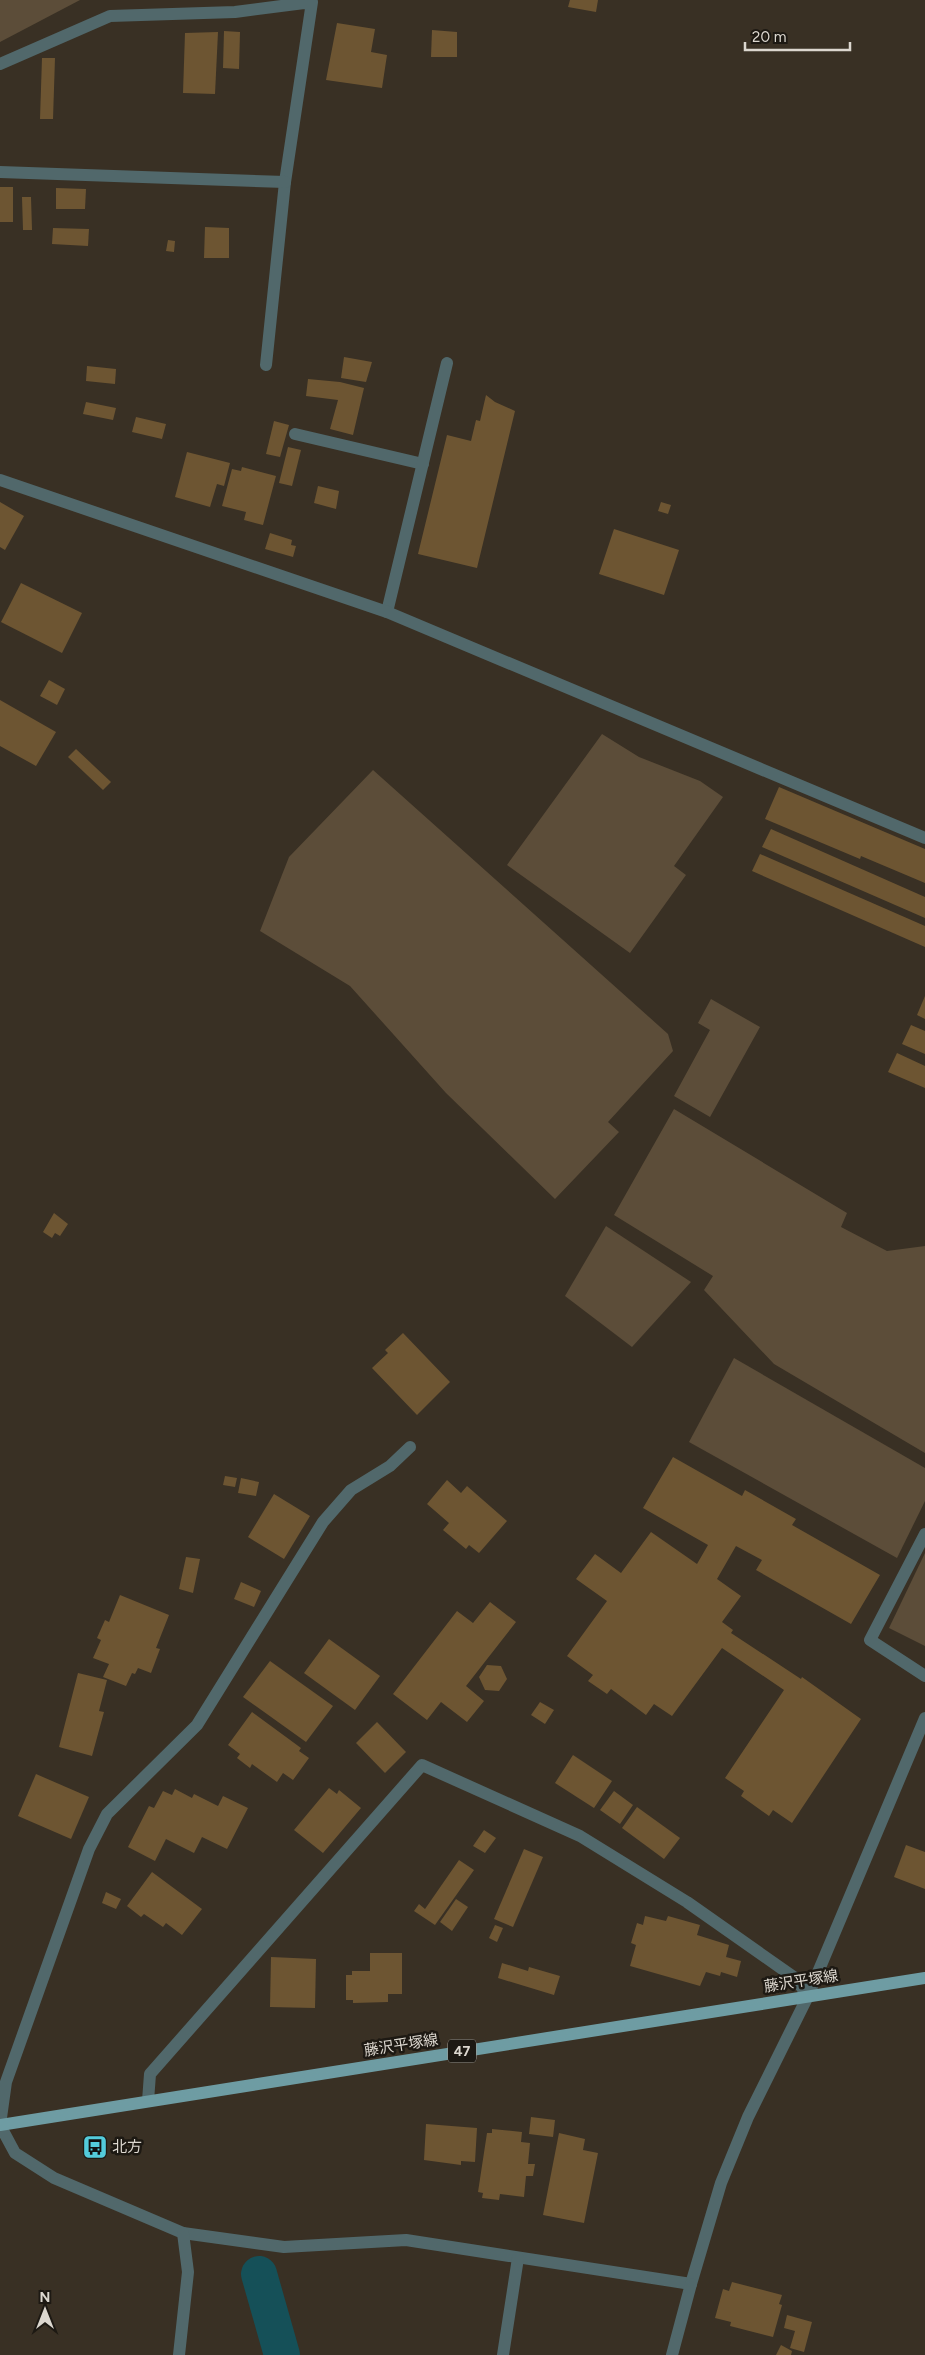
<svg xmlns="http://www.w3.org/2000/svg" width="925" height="2355" viewBox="0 0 925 2355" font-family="Figtree,'Noto Sans JP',sans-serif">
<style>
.green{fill:#5c4d39}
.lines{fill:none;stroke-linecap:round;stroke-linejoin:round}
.canal{stroke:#155058;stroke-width:36}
.building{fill:#6d5532}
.lane{stroke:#51686b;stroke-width:12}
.street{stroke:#51686b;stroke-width:12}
.primary{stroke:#6e9ca3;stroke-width:12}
.labels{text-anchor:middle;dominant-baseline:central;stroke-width:5;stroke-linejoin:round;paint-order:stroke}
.shield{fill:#1d1913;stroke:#a39e97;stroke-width:1}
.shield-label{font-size:14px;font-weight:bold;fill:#dcd7cf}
.street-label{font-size:15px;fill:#dcd7cf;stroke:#1d1913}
.poi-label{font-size:15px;fill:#dcd7cf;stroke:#1d1913;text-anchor:start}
</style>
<rect width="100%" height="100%" fill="#393024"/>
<g class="green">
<polygon points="0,0 80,0 0,42"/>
<polygon points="602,734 639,757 700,781 723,797 674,866 686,875 630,953 507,865"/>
<polygon points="373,770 668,1034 673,1051 608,1122 619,1132 555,1199 446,1093 350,986 260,931 289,857"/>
<polygon points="711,999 760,1027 710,1117 674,1096 710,1030 698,1023"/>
<polygon points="674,1109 847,1213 841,1227 887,1251 925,1246 925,1453 774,1364 704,1290 713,1276 614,1215"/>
<polygon points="606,1226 691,1282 632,1347 565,1296"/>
<polygon points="734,1358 925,1468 925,1501 897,1558 689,1442"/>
<polygon points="925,1553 925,1646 889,1628"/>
</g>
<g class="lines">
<polyline class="canal" points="259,2274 282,2355"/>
</g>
<g class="building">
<polygon points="570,0 598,0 596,12 568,7"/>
<polygon points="337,23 375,29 371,52 387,55 382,88 326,80"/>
<polygon points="432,30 457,32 457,57 431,57"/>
<polygon points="224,31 240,32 239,69 223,68"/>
<polygon points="218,32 215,94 183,93 185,33"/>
<polygon points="42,58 55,58 53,119 40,119"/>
<rect x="0" y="187" width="13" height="35"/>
<polygon points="56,188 86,189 85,209 56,209"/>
<polygon points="22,197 31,197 32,230 23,230"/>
<polygon points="205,227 229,228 229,258 204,258"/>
<polygon points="53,228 89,229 88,246 52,244"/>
<polygon points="168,240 175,241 174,252 166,251"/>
<polygon points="344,357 372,362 366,382 341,378"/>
<polygon points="87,366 116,369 115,384 86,381"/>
<polygon points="308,379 340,382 364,388 353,435 330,429 338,400 306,396"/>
<polygon points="486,395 495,402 515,411 477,568 418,554 447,435 471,441 476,420 480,421"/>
<polygon points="86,402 116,408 113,420 83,414"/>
<polygon points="136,417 166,424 162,439 132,432"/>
<polygon points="274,421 289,425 280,457 266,454"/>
<polygon points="288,447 301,450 292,486 279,483"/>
<polygon points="187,452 230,463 224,486 217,484 210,507 175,497"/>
<polygon points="242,467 276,476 263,525 244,520 246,512 222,506 232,469 241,471"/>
<polygon points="318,486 339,491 336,509 314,503"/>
<polygon points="0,502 24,516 5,550 0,547"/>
<polygon points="661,502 671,505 668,514 658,511"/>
<polygon points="614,529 679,550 664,595 599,574"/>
<polygon points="270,533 292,540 291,545 296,546 293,557 265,549"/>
<polygon points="21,583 82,613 62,653 1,622"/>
<polygon points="49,680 65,689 57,705 40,696"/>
<polygon points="0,700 56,732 36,766 0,746"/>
<polygon points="76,749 111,782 103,790 68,757"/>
<polygon points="779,787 925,849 925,883 861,856 860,859 765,819"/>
<polygon points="771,829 925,897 925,918 762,847"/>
<polygon points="760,854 925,926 925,947 752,871"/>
<polygon points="925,996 925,1019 917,1015"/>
<polygon points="911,1025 925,1031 925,1054 902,1044"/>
<polygon points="897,1053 925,1066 925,1088 888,1072"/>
<polygon points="54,1213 68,1224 60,1236 55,1233 52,1238 43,1232"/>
<polygon points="403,1333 450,1382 417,1415 372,1368 388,1353 385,1350"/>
<polygon points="673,1457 742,1496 745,1490 796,1519 792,1525 880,1575 851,1624 756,1570 762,1560 736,1546 717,1579 741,1596 722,1622 733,1630 731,1633 801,1679 802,1677 861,1719 792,1823 773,1810 769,1816 741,1796 744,1791 725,1778 784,1690 722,1648 672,1716 654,1704 646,1715 611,1689 607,1694 588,1681 593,1675 567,1656 607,1601 576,1579 595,1554 621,1573 651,1532 697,1564 708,1545 643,1508"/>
<polygon points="225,1476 237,1478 235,1487 223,1485"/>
<polygon points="241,1478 259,1482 256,1496 238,1493"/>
<polygon points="447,1480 461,1493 467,1486 507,1521 479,1553 469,1545 466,1549 443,1530 449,1523 427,1504"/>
<polygon points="274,1494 310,1516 284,1559 248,1537"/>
<polygon points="186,1557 200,1559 193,1593 179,1589"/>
<polygon points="241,1582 261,1591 254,1607 234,1599"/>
<polygon points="120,1595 169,1615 156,1648 160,1649 151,1673 138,1668 135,1674 132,1673 126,1686 103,1677 109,1664 93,1658 101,1640 97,1638 105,1620 109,1622"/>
<polygon points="490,1602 516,1622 466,1686 484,1701 467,1722 441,1702 427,1720 393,1694 457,1611 473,1623"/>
<polygon points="329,1639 380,1676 355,1710 304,1673"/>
<polygon points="270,1661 333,1706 306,1742 243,1697"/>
<polygon points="487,1665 501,1666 507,1679 499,1691 485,1690 479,1677"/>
<polygon points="78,1673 107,1680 99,1711 104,1712 92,1756 59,1747"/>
<polygon points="540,1702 554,1710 545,1724 531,1715"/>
<polygon points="252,1712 301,1748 299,1751 309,1758 293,1780 283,1773 277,1782 252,1764 250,1768 237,1758 240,1754 228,1745"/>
<polygon points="377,1722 406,1752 385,1773 356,1743"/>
<polygon points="573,1755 612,1781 594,1808 555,1783"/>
<polygon points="36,1774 89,1797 71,1839 18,1816"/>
<polygon points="329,1788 337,1794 339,1790 361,1808 323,1853 294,1830"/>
<polygon points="175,1789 192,1798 194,1794 218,1806 223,1796 248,1808 227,1849 202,1837 194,1853 166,1839 155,1861 128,1847 149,1806 154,1808 163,1791 172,1795"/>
<polygon points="614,1791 633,1805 620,1824 600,1810"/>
<polygon points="637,1807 680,1838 664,1859 622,1828"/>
<polygon points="484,1830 496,1838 485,1853 473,1846"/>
<polygon points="906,1845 925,1852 925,1889 894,1877"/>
<polygon points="524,1849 543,1857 513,1927 494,1919"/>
<polygon points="459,1860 474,1870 435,1925 414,1911 419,1904 425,1909"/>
<polygon points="152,1872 202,1909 182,1935 166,1923 163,1927 144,1914 141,1917 127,1906"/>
<polygon points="106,1892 121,1899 116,1909 102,1903"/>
<polygon points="456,1899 468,1907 452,1931 440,1922"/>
<polygon points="645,1916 666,1921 668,1916 700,1925 697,1935 729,1945 726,1957 741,1961 737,1977 721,1972 720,1976 706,1972 700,1986 630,1966 636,1945 631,1943 637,1923 643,1925"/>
<polygon points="495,1925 503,1928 497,1942 489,1938"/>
<polygon points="370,1953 402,1953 402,1994 388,1994 388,2002 353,2003 353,2000 346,2000 346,1975 352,1975 352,1971 370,1971"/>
<polygon points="271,1957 316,1959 315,2008 270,2007"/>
<polygon points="502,1963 528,1971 529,1967 560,1976 554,1995 498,1978"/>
<polygon points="531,2117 555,2120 553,2137 529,2134"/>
<polygon points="426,2124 477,2128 475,2162 461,2161 461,2165 424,2160"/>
<polygon points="492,2129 522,2132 521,2142 530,2143 528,2164 535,2164 533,2176 526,2176 524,2197 500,2194 499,2200 482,2198 483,2193 478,2192 487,2133 492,2133"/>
<polygon points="559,2133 585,2139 583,2150 598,2153 584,2223 543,2215"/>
<polygon points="732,2282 782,2295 779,2304 782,2305 773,2337 730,2326 731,2322 715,2318 723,2289 729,2291"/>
<polygon points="787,2315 812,2322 804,2352 790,2348 795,2331 784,2328"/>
<polygon points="781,2345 792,2351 791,2355 776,2355"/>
</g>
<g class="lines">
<g class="lane">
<polyline points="295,434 423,464"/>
<polyline points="387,612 447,363"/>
<polyline points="148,2101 150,2074 422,1765 580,1836 687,1902 795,1978 808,1996 748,2117 721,2183 691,2284 406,2240 284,2247 183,2233 54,2178 15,2153 0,2125 6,2082 89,1849 107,1814 197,1725 323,1522 351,1490 390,1466 410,1447"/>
<polyline points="179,2355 188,2272 183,2233"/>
<polyline points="503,2355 518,2258"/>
</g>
<g class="street">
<polyline points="0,64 110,16 235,12 312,2 285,182 266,365"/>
<polyline points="0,172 285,182"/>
<polyline points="0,480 387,612 925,838"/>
<polyline points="925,1534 870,1640 925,1676"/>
<polyline points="808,1996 925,1718"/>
<polyline points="672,2355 691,2284"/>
</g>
<polyline class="primary" points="0,2125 925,1978"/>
</g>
<defs>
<symbol id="bus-square" viewBox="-11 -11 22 22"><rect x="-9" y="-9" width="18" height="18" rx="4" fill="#53cbdb" stroke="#1d1913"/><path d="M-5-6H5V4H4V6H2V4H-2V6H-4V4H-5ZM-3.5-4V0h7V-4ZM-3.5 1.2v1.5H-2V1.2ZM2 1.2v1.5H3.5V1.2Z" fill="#111"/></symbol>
</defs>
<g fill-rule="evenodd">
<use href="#bus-square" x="81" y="2133" width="28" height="28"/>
</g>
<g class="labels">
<rect class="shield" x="448" y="2039.5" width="28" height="23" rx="4"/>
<g class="shield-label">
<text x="462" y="2051">47</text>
</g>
<g class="street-label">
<text transform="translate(801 1981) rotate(-9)">藤沢平塚線</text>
<text transform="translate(401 2045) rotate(-9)">藤沢平塚線</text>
</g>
<g class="poi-label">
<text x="112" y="2147">北方</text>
</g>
</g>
<g transform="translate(45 2310)" stroke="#1d1913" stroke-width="4" paint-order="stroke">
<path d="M0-4L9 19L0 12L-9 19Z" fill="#dcd7cf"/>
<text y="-8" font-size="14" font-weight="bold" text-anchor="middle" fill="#dcd7cf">N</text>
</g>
<path d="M745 42v8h105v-8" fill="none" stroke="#dcd7cf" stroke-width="2.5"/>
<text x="752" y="42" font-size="15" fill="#dcd7cf" stroke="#1d1913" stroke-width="4" paint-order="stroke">20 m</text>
</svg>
